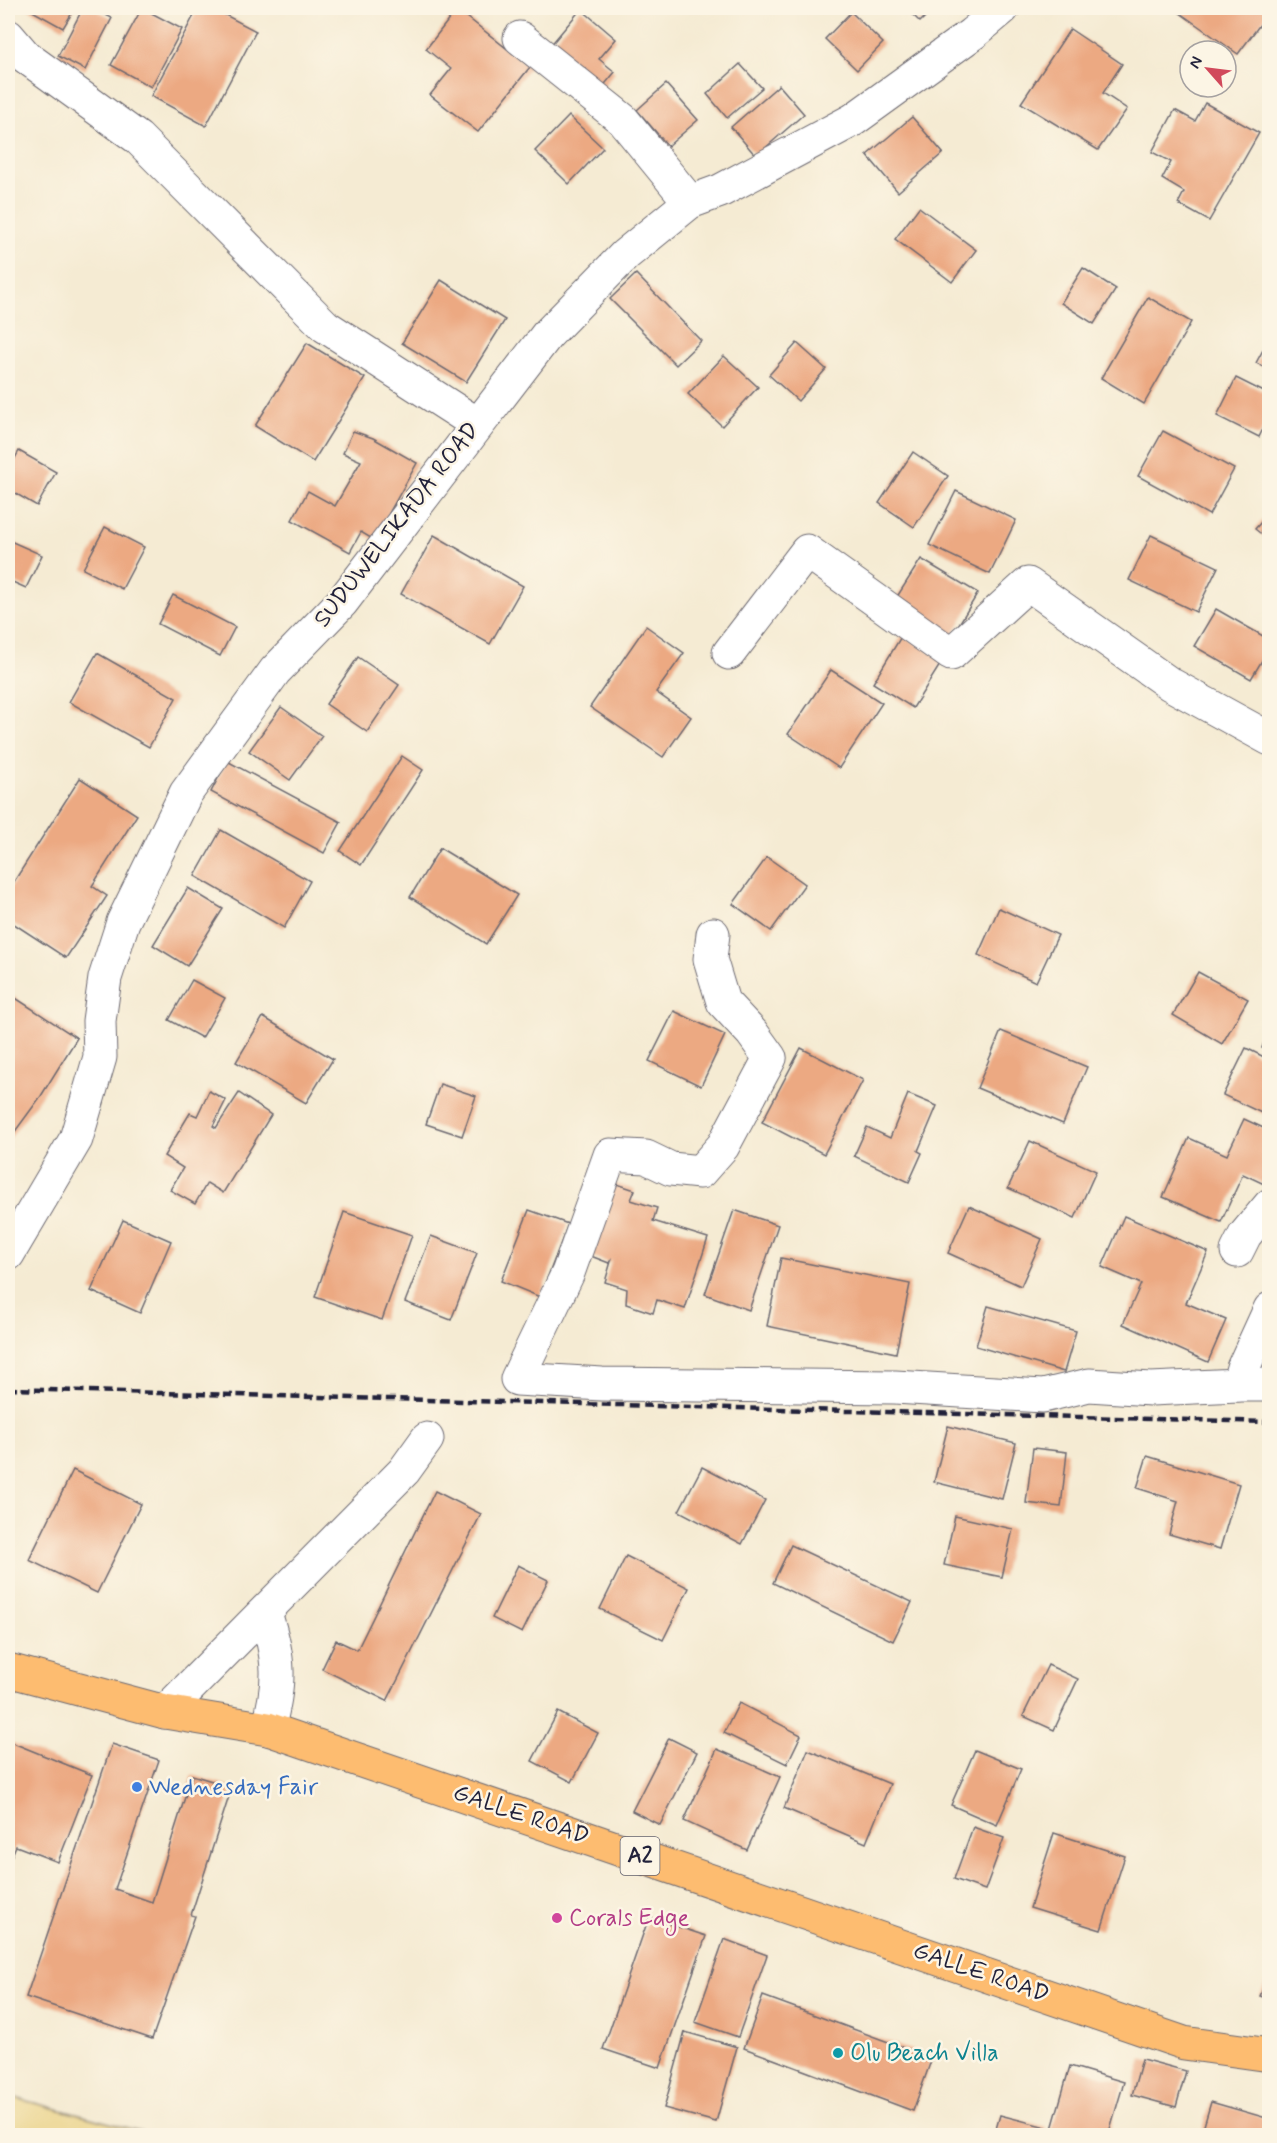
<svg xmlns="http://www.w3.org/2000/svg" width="1277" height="2143" viewBox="0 0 1277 2143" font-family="Mynerve,sans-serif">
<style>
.sand{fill:#eeda9e;stroke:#887e6c;stroke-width:1.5}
.building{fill:#eca982}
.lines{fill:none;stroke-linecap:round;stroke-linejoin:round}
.street-casing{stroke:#6c6870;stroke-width:35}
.highway-casing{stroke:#6c6870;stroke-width:35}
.street{stroke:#fff;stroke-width:33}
.highway{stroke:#fdbc70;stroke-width:33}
.rail{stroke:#22223b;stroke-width:4.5;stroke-dasharray:9 4.5;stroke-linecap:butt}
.shop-dot{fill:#3f7fe0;stroke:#fcf5e5;stroke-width:2}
.hotel-dot{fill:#d1479c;stroke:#fcf5e5;stroke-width:2}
.culture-dot{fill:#0f9aa8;stroke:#fcf5e5;stroke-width:2}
.labels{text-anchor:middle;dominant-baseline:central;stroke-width:5;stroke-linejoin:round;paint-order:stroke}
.shield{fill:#fcf5e5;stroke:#63616e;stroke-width:1.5}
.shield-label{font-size:22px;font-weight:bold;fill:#22223b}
.street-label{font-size:24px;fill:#22223b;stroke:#fcf5e5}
.shop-label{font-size:24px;fill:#366cbe;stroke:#fcf5e5;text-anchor:start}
.hotel-label{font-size:24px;fill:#b23c85;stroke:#fcf5e5;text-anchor:start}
.culture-label{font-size:24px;fill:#0d838f;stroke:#fcf5e5;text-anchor:start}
</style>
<rect width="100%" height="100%" fill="#fcf5e5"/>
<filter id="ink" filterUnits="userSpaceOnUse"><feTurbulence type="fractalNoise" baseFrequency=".0167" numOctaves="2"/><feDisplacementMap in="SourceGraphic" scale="12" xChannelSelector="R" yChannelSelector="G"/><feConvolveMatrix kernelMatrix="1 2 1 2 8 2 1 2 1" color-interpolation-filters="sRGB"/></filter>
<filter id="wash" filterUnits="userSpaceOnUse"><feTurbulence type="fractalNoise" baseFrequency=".008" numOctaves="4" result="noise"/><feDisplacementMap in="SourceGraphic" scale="24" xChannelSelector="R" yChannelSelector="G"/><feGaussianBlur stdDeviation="1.35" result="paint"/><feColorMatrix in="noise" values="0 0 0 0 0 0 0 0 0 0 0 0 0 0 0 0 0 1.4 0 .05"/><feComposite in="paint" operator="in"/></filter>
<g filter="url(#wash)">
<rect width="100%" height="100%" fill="#f5ebd3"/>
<polygon class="sand" points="8,2096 155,2135 8,2135"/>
<g id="blocks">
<g class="building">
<polygon points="27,8 75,8 63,28"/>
<polygon points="83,8 92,8 112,18 85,70 58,56"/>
<polygon points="142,8 182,29 151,87 111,65"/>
<polygon points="198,8 212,8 256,31 206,126 151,96"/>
<polygon points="906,8 934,8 920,22"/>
<polygon points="1185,8 1270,8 1270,11 1238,54 1180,13"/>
<polygon points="457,9 530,67 478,132 430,95 451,69 426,49"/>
<polygon points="581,9 616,39 599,59 615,72 601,89 550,46"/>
<polygon points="851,12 883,43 857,70 825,39"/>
<polygon points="1070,29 1122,64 1103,93 1127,109 1098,150 1021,103"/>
<polygon points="740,64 762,88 727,118 707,94"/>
<polygon points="666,84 698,120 668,146 637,110"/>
<polygon points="779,85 804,114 756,156 731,127"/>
<polygon points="1205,103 1259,133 1209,221 1178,204 1184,192 1162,179 1171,162 1152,152 1175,110 1195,121"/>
<polygon points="569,116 603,148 569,184 535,151"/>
<polygon points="912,117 943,153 898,192 867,155"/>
<polygon points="919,207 976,250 952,282 895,239"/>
<polygon points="1083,268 1116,289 1094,324 1061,303"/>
<polygon points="636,274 701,341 676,365 610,299"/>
<polygon points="441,280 505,320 466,382 402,343"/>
<polygon points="1148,297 1191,322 1144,404 1101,378"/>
<polygon points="1270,337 1270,370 1256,363"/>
<polygon points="307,343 365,378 313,462 255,426"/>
<polygon points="797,343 826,369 798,401 769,375"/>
<polygon points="724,356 758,387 722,426 688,394"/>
<polygon points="1236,378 1270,395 1270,415 1259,437 1217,416"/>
<polygon points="353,431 373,438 417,463 374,540 361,532 350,552 292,520 308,491 335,506 361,461 343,453"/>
<polygon points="1163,431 1234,469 1209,515 1138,476"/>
<polygon points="19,451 56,472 37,506 8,489 8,471"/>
<polygon points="913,452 948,476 914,527 879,503"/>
<polygon points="956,491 1016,520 990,574 929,545"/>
<polygon points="1270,512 1270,541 1255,529"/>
<polygon points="105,527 144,547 122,589 83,569"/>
<polygon points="434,535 523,586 490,644 401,594"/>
<polygon points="1151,535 1218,567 1196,612 1129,580"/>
<polygon points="8,540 42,555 26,588 8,580"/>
<polygon points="921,559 978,593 951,637 893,603"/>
<polygon points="173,595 235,627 220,656 158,624"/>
<polygon points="1216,609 1270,640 1270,647 1251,679 1194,646"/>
<polygon points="646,626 684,653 656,692 691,717 663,757 590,707"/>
<polygon points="902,635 943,660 913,708 873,683"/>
<polygon points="97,653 176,698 149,747 69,702"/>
<polygon points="358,657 399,685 367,732 326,704"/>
<polygon points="831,670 882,703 839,768 788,734"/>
<polygon points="281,707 322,736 290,780 249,751"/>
<polygon points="402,756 423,770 361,865 340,851"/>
<polygon points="227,761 341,822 324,853 211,792"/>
<polygon points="80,778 137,815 92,886 107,896 66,958 8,920 8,891"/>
<polygon points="221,830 310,881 284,928 195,876"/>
<polygon points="440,848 517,895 486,944 410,897"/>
<polygon points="767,857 805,884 771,931 733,904"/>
<polygon points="188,888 223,909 187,966 153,945"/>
<polygon points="999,908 1058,935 1036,982 978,955"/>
<polygon points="1198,972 1248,999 1222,1044 1173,1015"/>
<polygon points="192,980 225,998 202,1038 169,1020"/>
<polygon points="14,997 77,1038 41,1096 8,1141 8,1007"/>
<polygon points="674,1011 725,1035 701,1086 649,1061"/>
<polygon points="263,1017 333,1059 306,1103 236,1062"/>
<polygon points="1269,1028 1270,1028 1270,1050 1262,1048"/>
<polygon points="1001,1031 1087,1067 1063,1124 977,1088"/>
<polygon points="801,1048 863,1080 824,1154 762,1122"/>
<polygon points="1246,1048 1270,1060 1270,1117 1223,1095"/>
<polygon points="440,1084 476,1096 462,1136 426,1124"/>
<polygon points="209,1091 226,1100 213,1126 216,1128 239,1093 271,1115 223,1193 207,1183 195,1204 170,1190 183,1168 164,1156 190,1113 197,1116"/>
<polygon points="908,1094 937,1106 918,1151 922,1153 909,1182 854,1156 867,1127 890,1138"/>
<polygon points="1244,1119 1270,1131 1270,1173 1264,1184 1243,1174 1221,1222 1163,1197 1189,1138 1227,1155"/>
<polygon points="1030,1141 1096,1171 1075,1218 1008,1188"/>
<polygon points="608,1181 635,1190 631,1200 657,1208 653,1221 708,1238 685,1309 657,1300 653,1313 626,1304 627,1289 605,1282 612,1258 609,1263 583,1253"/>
<polygon points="969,1206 1042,1239 1021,1286 948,1253"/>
<polygon points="529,1210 568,1224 540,1297 501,1281"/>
<polygon points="734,1210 778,1225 749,1310 705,1294"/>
<polygon points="344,1212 412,1235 382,1320 315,1297"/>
<polygon points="1124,1216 1208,1252 1186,1303 1226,1320 1208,1362 1123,1324 1141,1284 1102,1267"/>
<polygon points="123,1220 171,1241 140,1313 91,1291"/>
<polygon points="431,1236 477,1253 451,1320 405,1302"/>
<polygon points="781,1258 910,1284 896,1353 767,1326"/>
<polygon points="988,1306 1076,1331 1064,1372 976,1346"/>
<polygon points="948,1426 1016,1443 1002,1499 934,1482"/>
<polygon points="1033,1448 1067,1452 1061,1507 1026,1503"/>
<polygon points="1147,1456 1239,1484 1220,1549 1169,1534 1178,1501 1137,1488"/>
<polygon points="702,1467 765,1500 742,1544 679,1511"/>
<polygon points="73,1470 141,1504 97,1593 29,1560"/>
<polygon points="435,1491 481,1514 387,1701 322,1669 336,1640 357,1650"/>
<polygon points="955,1516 1013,1529 1002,1577 944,1565"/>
<polygon points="791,1545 912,1602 893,1641 773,1583"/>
<polygon points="626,1556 689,1588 663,1640 600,1609"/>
<polygon points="518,1565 548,1580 522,1633 492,1618"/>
<polygon points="1048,1665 1078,1679 1054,1730 1023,1716"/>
<polygon points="739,1703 801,1735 787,1764 724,1733"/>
<polygon points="558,1712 598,1733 572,1782 532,1761"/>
<polygon points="669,1738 697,1752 660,1825 632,1811"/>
<polygon points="8,1741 92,1775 58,1862 16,1846 8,1864"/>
<polygon points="112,1744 159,1760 115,1889 152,1902 192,1775 232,1787 191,1915 195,1916 152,2039 26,1997"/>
<polygon points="717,1749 780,1777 747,1850 684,1821"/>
<polygon points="808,1750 890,1784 866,1843 784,1808"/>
<polygon points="975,1750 1021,1769 997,1825 951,1805"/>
<polygon points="973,1827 1004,1838 985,1890 954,1879"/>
<polygon points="1054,1833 1125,1856 1101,1930 1030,1908"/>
<polygon points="649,1917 706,1936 660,2068 603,2049"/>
<polygon points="724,1939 767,1955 738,2037 695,2022"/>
<polygon points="1270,1972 1270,1999 1260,1996"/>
<polygon points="763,1996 932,2058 913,2111 744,2048"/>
<polygon points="685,2032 737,2047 716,2122 664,2108"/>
<polygon points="1142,2059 1186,2071 1176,2107 1132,2095"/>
<polygon points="1070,2066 1124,2082 1108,2136 1050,2136"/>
<polygon points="1211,2102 1270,2119 1270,2136 1201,2136"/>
<polygon points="1000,2115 1046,2127 1044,2136 994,2136"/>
</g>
</g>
</g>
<g filter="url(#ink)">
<use href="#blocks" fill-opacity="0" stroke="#6c6870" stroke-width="1.5"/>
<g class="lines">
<defs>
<g id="street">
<polyline points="8,36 26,57 138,138 325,326 477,424"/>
<polyline points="520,38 623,120 690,202"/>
<polyline points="729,653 807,551 951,654 1028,584 1170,684 1270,739"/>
<polyline points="713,934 710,959 723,1002 752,1033 770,1058 723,1146 700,1172 671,1169 646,1157 610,1155 568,1273 517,1379 602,1384 895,1387 1043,1396 1089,1385 1151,1389 1238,1385"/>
<polyline points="1237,1251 1245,1235 1270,1205"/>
<polyline points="8,1254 76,1139 100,1057 99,1021 105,978 123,922 186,793 275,671 342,602 547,335 625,255 690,202 720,191 853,120 972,34 1003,8"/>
<polyline points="1270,1309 1243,1368 1238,1385 1270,1385"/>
<path d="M 265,1613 C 280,1659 281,1681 268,1729"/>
<polyline points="165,1712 404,1471 427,1439"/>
</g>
<polyline id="highway" points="8,1670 165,1712 268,1729 1184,2043 1270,2055"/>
</defs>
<use href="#street" class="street-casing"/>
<use href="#highway" class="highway-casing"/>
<use href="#street" class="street"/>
<use href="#highway" class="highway"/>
<polyline class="rail" points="8,1389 1270,1422"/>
</g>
</g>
<circle class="shop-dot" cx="137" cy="1787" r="6"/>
<circle class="hotel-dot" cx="557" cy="1918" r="6"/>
<circle class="culture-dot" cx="838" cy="2053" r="6"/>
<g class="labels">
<rect class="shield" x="620.5" y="1837" width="39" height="38" rx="4.5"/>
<g class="shield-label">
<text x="640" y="1856">A2</text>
</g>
<g class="street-label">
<text transform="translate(397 525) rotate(-52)">SUDUWELIKADA ROAD</text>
<text transform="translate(521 1815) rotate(19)">GALLE ROAD</text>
<text transform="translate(981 1973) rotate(19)">GALLE ROAD</text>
</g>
<g class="shop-label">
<text x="149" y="1787">Wednesday Fair</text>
</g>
<g class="hotel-label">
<text x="569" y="1918">Corals Edge</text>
</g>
<g class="culture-label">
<text x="850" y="2053">Olu Beach Villa</text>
</g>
</g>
<rect width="1277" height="2143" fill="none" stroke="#fcf5e5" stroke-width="30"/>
<g transform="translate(1208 69) rotate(298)"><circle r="28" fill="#fcf5e5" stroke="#a5a1a1" stroke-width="1.5"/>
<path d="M0-4.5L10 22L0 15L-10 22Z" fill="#d1495b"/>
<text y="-9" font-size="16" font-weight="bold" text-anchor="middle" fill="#22223b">N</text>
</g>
</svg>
